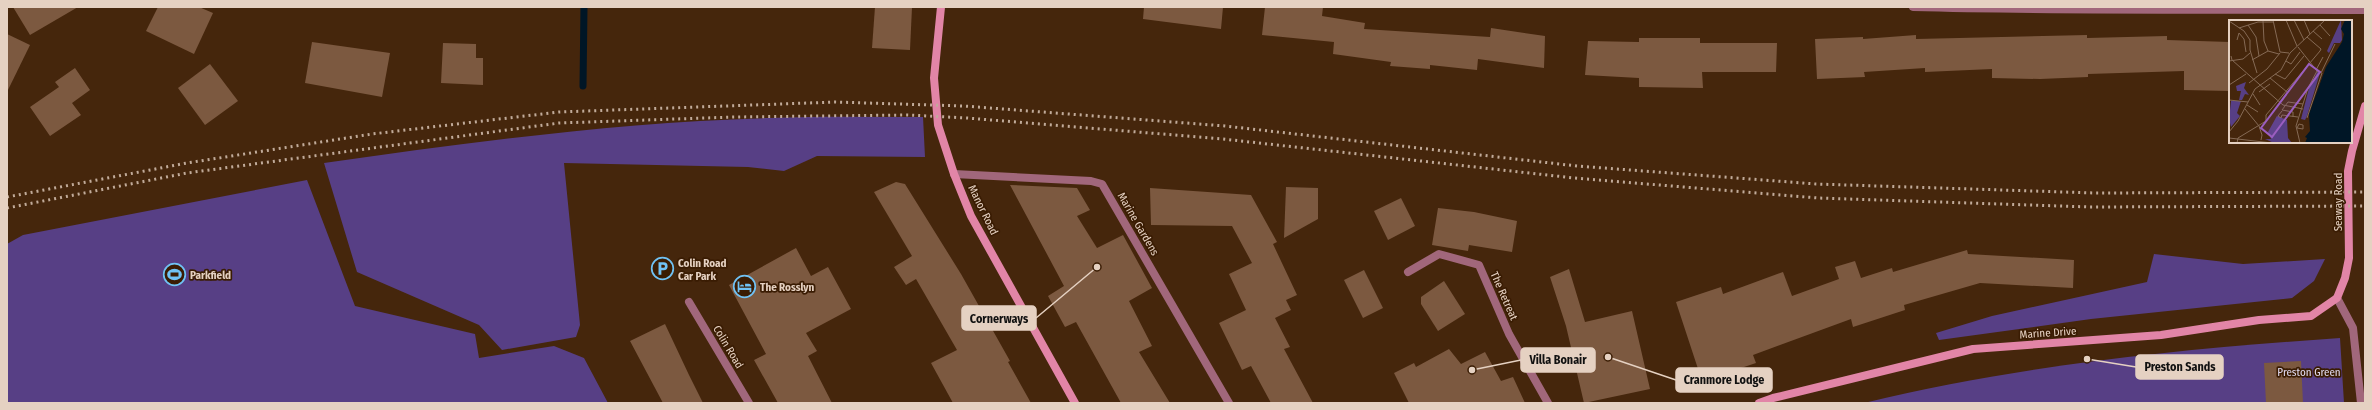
<svg xmlns="http://www.w3.org/2000/svg" width="2372" height="410" viewBox="0 0 2372 410" font-family="'Fira Sans Condensed',sans-serif">
<style>
.green{fill:#573f85}
.lines{fill:none;stroke-linecap:round;stroke-linejoin:round}
.stream{stroke:#001626;stroke-width:7}
.building{fill:#7c5940}
.minor{stroke:#a1677b;stroke-width:8}
.secondary{stroke:#e285a7;stroke-width:8}
.rail{stroke:#c1ab9a;stroke-width:3;stroke-dasharray:2 4;stroke-linecap:butt}
.labels{text-anchor:middle;dominant-baseline:central;stroke-width:3.5;stroke-linejoin:round;paint-order:stroke}
.street-label{font-size:11px;fill:#e5d1c2;stroke:#3a1c03}
.poi-label{font-size:11px;font-weight:bold;fill:#e5d1c2;stroke:#3a1c03;text-anchor:start}
.park-label{font-size:11px;fill:#e2dcf2;stroke:#3a1c03}
.inset-road{fill:none;stroke:#856a55;stroke-width:1}
.view{fill:#9b5ec0;fill-opacity:0.15;stroke:#9b5ec0;stroke-width:2}
.inset-edge{fill:none;stroke:#e5d1c2;stroke-width:2}
.leader{fill:none;stroke:#e5d1c2;stroke-width:1.5}
.callout-dot{fill:#e5d1c2;stroke:#3a1c03;stroke-width:1.5}
.callout{fill:#e5d1c2;stroke:#e5d1c2;stroke-width:1.5}
.callout-label{font-size:12px;text-anchor:middle;font-weight:bold;fill:#111}
</style>
<rect width="100%" height="100%" fill="#45260c"/>
<g class="green">
<path d="M 923,117 L 925,157 L 817,156 L 784,171 L 748,167 L 564,163 L 580,325 L 576,337 L 502,350 L 479,325 L 357,272 L 324,163 C 471,142 620,122 769,118 C 820,116 871,117 923,117 Z"/>
<polygon points="307,180 355,306 475,334 479,358 554,346 584,358 608,403 7,403 7,244 23,235"/>
<polygon points="2154,254 2243,264 2325,259 2314,281 2292,298 2091,319 1939,340 1936,333 1992,316 2147,282"/>
<path d="M 2340,338 L 2344,403 L 1864,403 C 2020,365 2180,349 2340,338 Z"/>
</g>
<g class="lines">
<polyline class="stream" points="583,86 584,7"/>
</g>
<g class="building">
<polygon points="13,7 78,7 30,35"/>
<polygon points="158,7 199,7 213,13 194,54 146,31"/>
<polygon points="875,7 912,7 910,50 872,48"/>
<polygon points="1144,7 1223,7 1221,29 1143,19"/>
<polygon points="1265,7 1323,7 1322,16 1365,23 1364,29 1490,37 1491,28 1545,36 1544,68 1478,59 1477,70 1430,65 1430,69 1390,66 1391,62 1333,54 1334,42 1262,35"/>
<polygon points="7,34 30,45 7,92"/>
<polygon points="1916,35 1916,39 2087,35 2087,38 2167,36 2167,40 2230,42 2230,91 2184,90 2184,71 2088,74 2088,77 2040,79 1992,78 1992,69 1925,72 1925,68 1864,72 1865,77 1817,79 1815,39 1863,37 1863,39"/>
<polygon points="1639,38 1700,38 1700,43 1777,43 1776,72 1702,72 1703,88 1639,87 1639,78 1585,75 1588,41 1639,42"/>
<polygon points="312,42 390,53 382,97 305,83"/>
<polygon points="443,43 476,44 476,58 483,58 483,85 441,83"/>
<polygon points="210,64 238,101 205,125 178,88"/>
<polygon points="75,68 90,90 72,103 81,115 50,136 30,107 59,87 55,82"/>
<polygon points="896,182 905,184 961,274 1010,361 1008,362 1031,403 953,403 931,363 957,350 916,279 906,285 894,267 912,256 874,192"/>
<polygon points="1010,185 1077,188 1090,210 1077,216 1097,248 1123,235 1152,288 1129,301 1152,346 1139,352 1170,403 1121,403 1076,322 1065,327 1048,296 1064,286"/>
<polygon points="1286,187 1318,188 1318,219 1284,238"/>
<polygon points="1150,188 1251,195 1277,242 1273,244 1297,295 1286,300 1291,310 1275,318 1290,347 1284,349 1313,403 1271,403 1251,366 1242,370 1219,323 1246,310 1229,274 1252,263 1232,226 1151,225"/>
<polygon points="1401,198 1415,226 1388,240 1374,211"/>
<polygon points="1438,208 1474,212 1517,221 1512,252 1469,245 1468,251 1432,245"/>
<polygon points="796,248 811,276 828,267 851,309 806,333 817,351 808,356 832,403 778,403 754,360 766,354 729,285"/>
<polygon points="1967,250 1968,254 2074,260 2073,288 1980,283 1904,305 1905,310 1853,327 1851,319 1753,355 1756,363 1702,381 1676,302 1721,287 1723,294 1783,272 1792,296 1839,279 1835,267 1855,261 1861,278 1892,268 1893,272"/>
<polygon points="1569,269 1585,322 1632,311 1650,389 1584,403 1566,326 1550,277"/>
<polygon points="1364,270 1383,308 1363,318 1344,280"/>
<polygon points="1444,281 1465,314 1438,331 1421,304 1421,297"/>
<polygon points="665,324 689,375 703,403 663,403 630,341"/>
<polygon points="1449,349 1461,364 1485,352 1501,381 1513,377 1525,403 1409,403 1394,373 1414,363 1416,367"/>
<polygon points="2301,361 2303,403 2266,403 2264,363"/>
</g>
<g class="lines">
<g class="minor">
<path d="M 1913,7 C 2064,11 2214,9 2365,10"/>
<polyline points="954,174 1091,181 1102,184 1229,403"/>
<polyline points="1408,272 1439,254 1479,265 1509,334 1548,403"/>
<polyline points="2337,298 2353,328 2361,403"/>
<polyline points="689,302 749,403"/>
</g>
<g class="secondary">
<polyline points="941,7 934,78 938,125 954,174 971,216 1075,403"/>
<polyline points="1759,403 1773,398 1973,349 2161,335 2259,320 2311,316 2337,298 2345,278 2349,258 2348,171 2352,151 2365,106"/>
</g>
<g class="rail">
<polyline points="7,197 187,163 372,134 559,112 836,102 964,106 1225,126 1577,166 1816,184 2095,193 2365,192"/>
<polyline points="7,208 187,173 559,123 734,117 908,115 967,118 1223,139 1574,178 1818,198 2090,207 2365,206"/>
</g>
</g>
<defs>
<symbol id="parking-ring" viewBox="-11 -11 22 22"><circle r="9.5" fill="#3a1c03" stroke="#70c2f4" stroke-width="1.5"/><path d="M-3.5-5.5H1a3.5 3.5 0 0 1 0 7H-1V5.5H-3.5ZM-1-3.4V-.6H.8a1.4 1.4 0 0 0 0-2.8Z" fill="#70c2f4"/></symbol>
<symbol id="stadium-ring" viewBox="-11 -11 22 22"><circle r="9.5" fill="#3a1c03" stroke="#70c2f4" stroke-width="1.5"/><path d="M0-5a6.5 5 0 1 0 0 10a6.5 5 0 1 0 0-10ZM-3.5-1.8h7v3.6h-7Z" fill="#70c2f4"/></symbol>
<symbol id="hotel-ring" viewBox="-11 -11 22 22"><circle r="9.5" fill="#3a1c03" stroke="#70c2f4" stroke-width="1.5"/><path d="M-6-4.5h1.5V1H6V5H4.5V3h-9V5H-6ZM-4 0a1.8 1.8 0 1 1 3.6 0ZM.5 0V-2.5h3Q6-2.5 6 0Z" fill="#70c2f4"/></symbol>
</defs>
<g fill-rule="evenodd">
<use href="#parking-ring" x="650" y="256" width="25" height="25"/>
<use href="#stadium-ring" x="162" y="262" width="25" height="25"/>
<use href="#hotel-ring" x="732" y="274" width="25" height="25"/>
</g>
<g class="labels">
<g class="street-label">
<text transform="translate(2338 202) rotate(-90)">Seaway Road</text>
<text transform="translate(983 210) rotate(64)">Manor Road</text>
<text transform="translate(1138 224) rotate(60)">Marine Gardens</text>
<text transform="translate(1504 296) rotate(66)">The Retreat</text>
<text transform="translate(2048 333) rotate(-4)">Marine Drive</text>
<text transform="translate(728 347) rotate(59)">Colin Road</text>
</g>
<g class="poi-label">
<text x="678" y="263">Colin Road<tspan x="678" dy="13">Car Park</tspan></text>
<text x="190" y="275">Parkfield</text>
<text x="760" y="287">The Rosslyn</text>
</g>
<g class="park-label">
<text x="2309" y="372">Preston Green</text>
</g>
</g>
<g transform="translate(2229 20)">
<rect width="123" height="123" fill="#45260c"/>
<path d="M 112,0 L 113,20 L 111,23 L 105,23 L 100,33 L 98,31 ZM 89,51 L 91,53 L 78,96 L 76,100 L 72,99 L 80,68 ZM 17,62 L 15,68 L 20,75 L 16,74 L 13,80 L 10,80 L 12,71 L 8,71 L 7,66 ZM 2,81 L 12,81 L 8,93 L 11,96 L 2,107 L 0,99 L 5,100 L 0,99 ZM 54,85 L 48,96 L 58,100 L 59,118 L 63,123 L 45,123 L 36,119 L 42,119 L 39,112 Z" fill="#573f85"/>
<path d="M 116,0 L 123,0 L 123,123 L 76,123 L 78,118 L 76,117 L 81,111 L 80,94 L 97,47 L 113,22 L 115,14 L 112,9 Z" fill="#001626"/>
<path class="inset-road" d="M 44,0 L 51,32 L 60,33M 57,0 L 68,26M 65,0 L 75,20M 75,0 L 81,14M 0,1 L 15,11 L 21,20 L 21,30 L 28,53M 34,1 L 35,21 L 39,31M 19,5 L 27,17 L 30,36M 91,5 L 101,16M 10,8 L 29,2 L 44,2M 84,11 L 93,19M 8,20 L 10,13 L 15,19 L 17,32M 69,27 L 88,51 L 79,68 L 67,106 L 71,123M 2,36 L 3,40 L 30,64M 23,40 L 39,31 L 50,34M 0,41 L 14,39 L 21,33M 57,41 L 62,44 L 71,32M 87,50 L 94,37M 88,51 L 92,53 L 106,24M 46,54 L 56,59 L 75,36M 41,58 L 58,72M 20,63 L 38,49 L 51,33M 30,64 L 54,85 L 74,89M 0,65 L 17,54M 30,72 L 41,64M 24,74 L 31,85M 0,80 L 19,82M 18,85 L 29,92M 16,89 L 30,106 L 33,115 L 32,120M 53,91 L 49,96 L 52,98 L 53,95 L 69,97M 64,97 L 64,92 L 53,90 L 59,82 L 74,84M 78,98 L 93,53M 68,108 L 74,109 L 74,105 L 70,104 L 68,108M 0,112 L 9,101 L 26,69 L 52,50 L 61,33 L 96,0M 0,118 L 43,123M 8,123 L 9,118 L 37,101 L 37,95 L 91,31 L 92,29 L 78,17"/>
<path class="view" d="M 80,44 L 91,52 L 43,117 L 32,108 Z"/>
<rect width="123" height="123" class="inset-edge"/>
</g>
<path class="leader" d="M1097 267L1036 318M1472 370L1521 360M2087 359L2136 367M1608 357L1676 380"/>
<g class="callout-dot">
<circle cx="1097" cy="267" r="4"/>
<circle cx="1472" cy="370" r="4"/>
<circle cx="2087" cy="359" r="4"/>
<circle cx="1608" cy="357" r="4"/>
</g>
<g class="callout">
<rect x="962" y="306" width="74" height="24" rx="4"/>
<rect x="1521" y="348" width="74" height="24" rx="4"/>
<rect x="2136" y="355" width="87" height="24" rx="4"/>
<rect x="1676" y="368" width="96" height="24" rx="4"/>
</g>
<g class="callout-label">
<text x="999" y="323">Cornerways</text>
<text x="1558" y="364">Villa Bonair</text>
<text x="2180" y="371">Preston Sands</text>
<text x="1724" y="384">Cranmore Lodge</text>
</g>
<rect width="2372" height="410" fill="none" stroke="#e5d1c2" stroke-width="16"/>
</svg>
